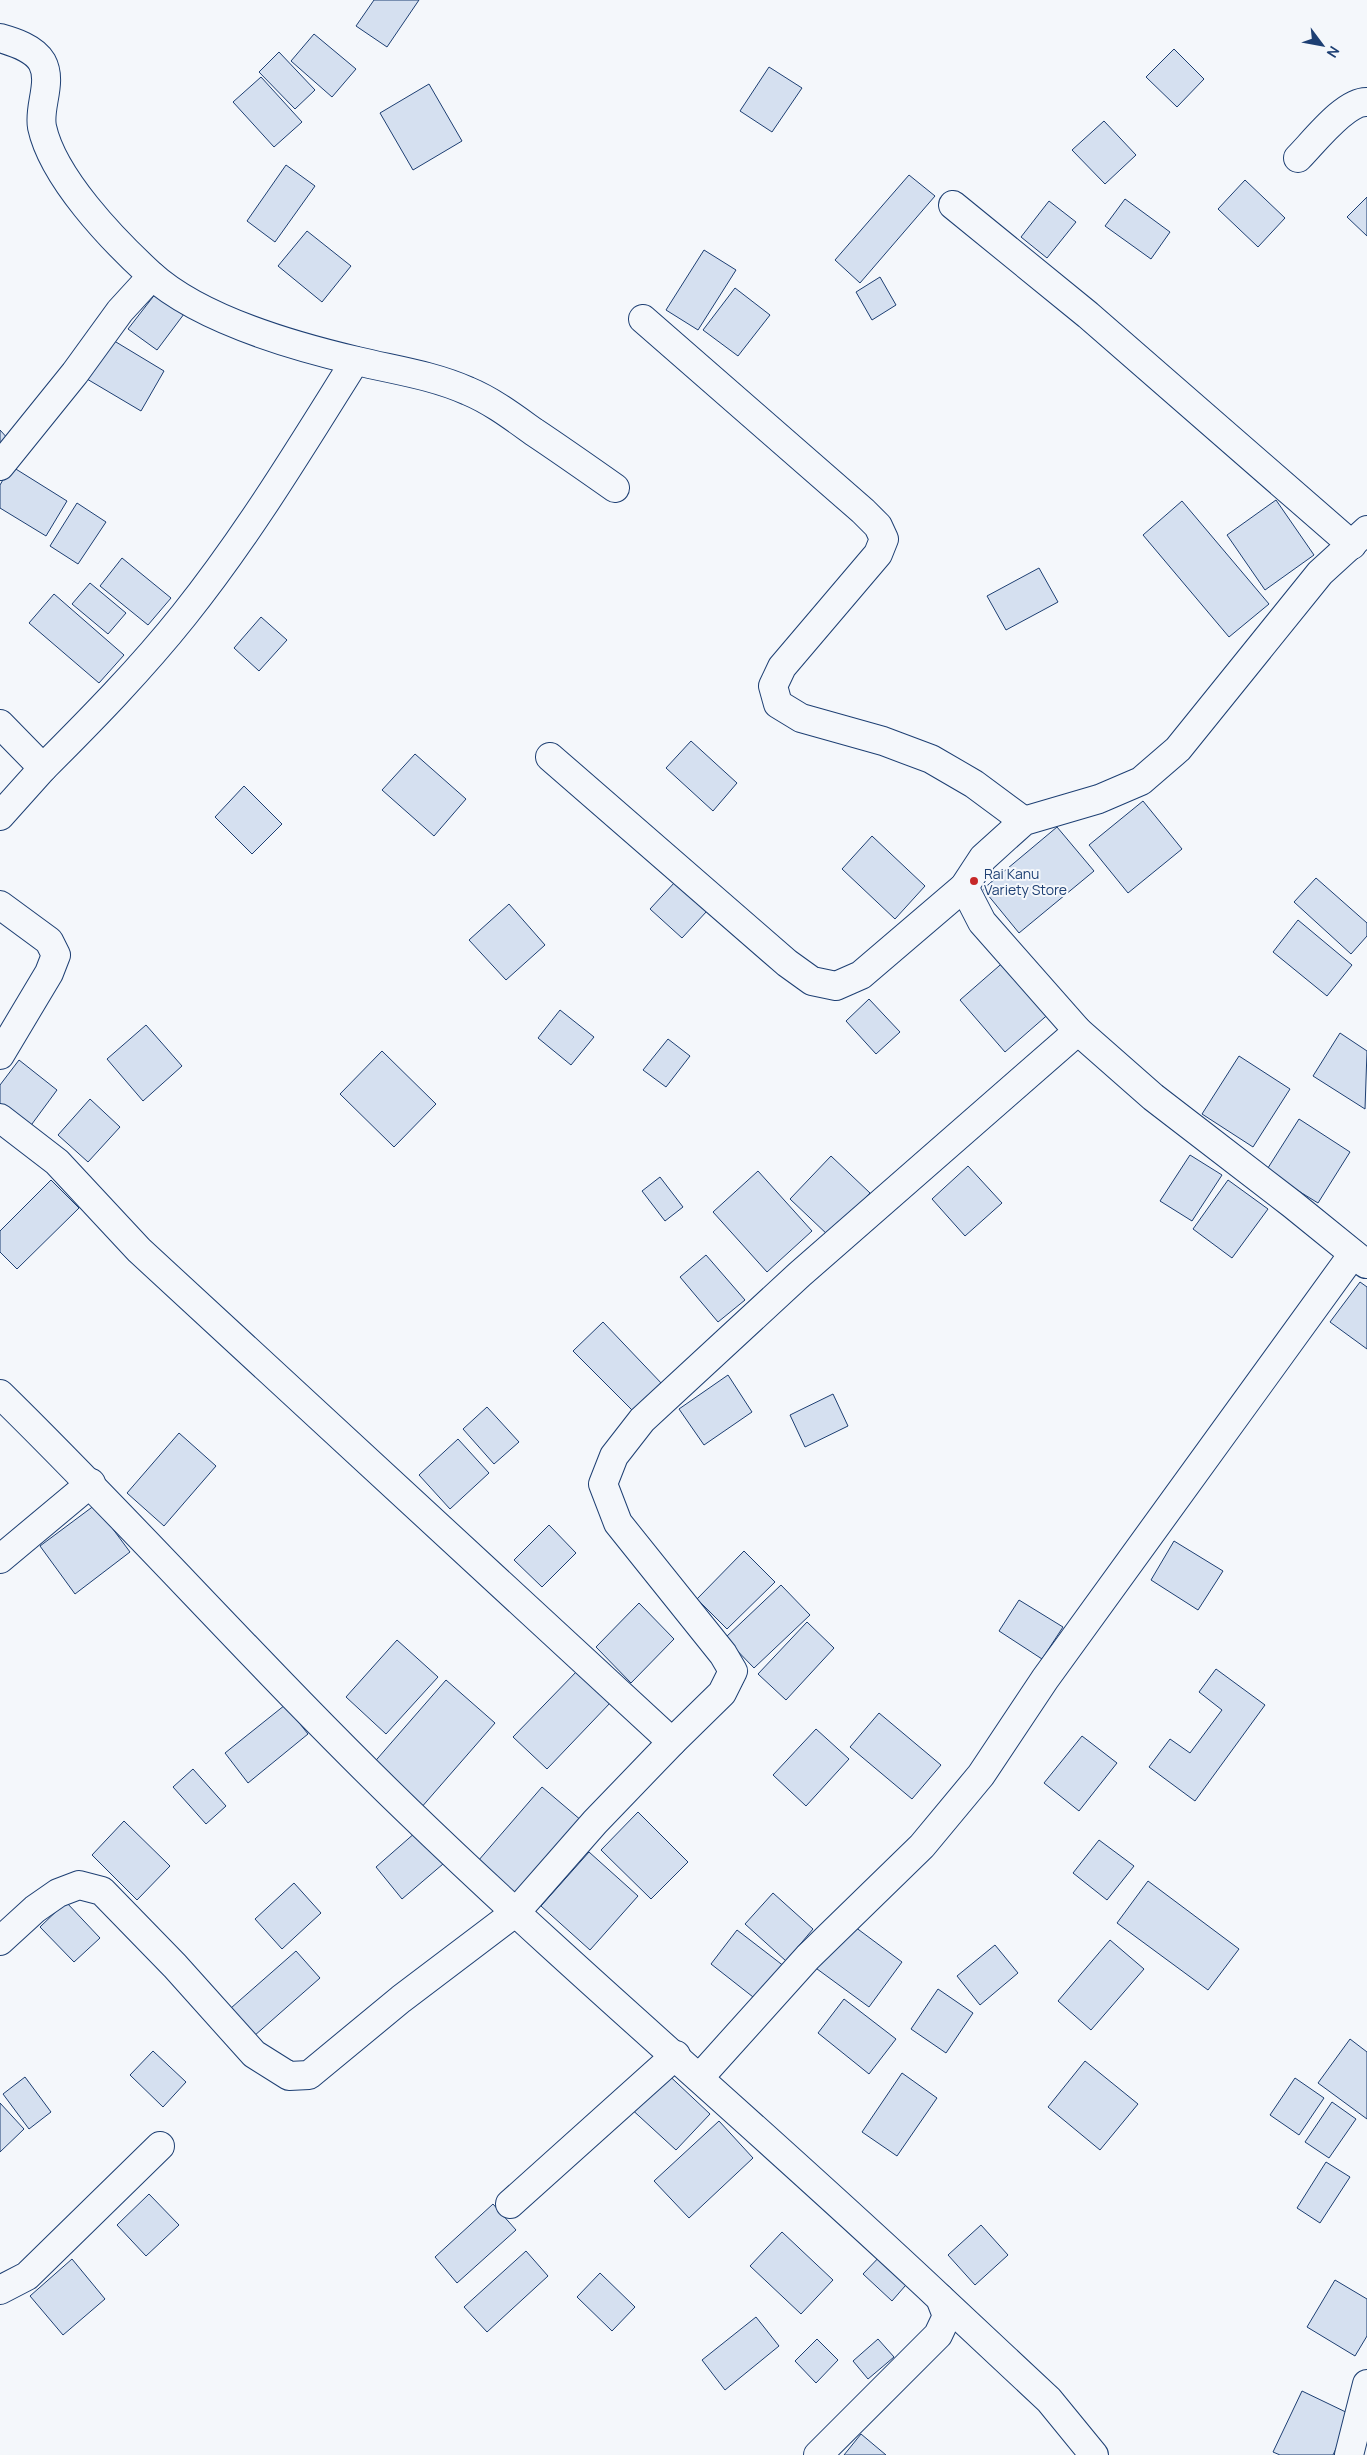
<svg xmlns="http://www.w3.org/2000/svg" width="1367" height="2455" viewBox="0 0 1367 2455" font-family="Manrope,sans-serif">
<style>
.building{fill:#d5e0f0;stroke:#1d3f73}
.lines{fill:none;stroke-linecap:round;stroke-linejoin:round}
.minor-casing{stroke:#1d3f73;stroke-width:30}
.minor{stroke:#f4f7fb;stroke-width:28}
.poi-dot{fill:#c62828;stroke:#f4f7fb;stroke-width:2}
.labels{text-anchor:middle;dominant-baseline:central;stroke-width:4;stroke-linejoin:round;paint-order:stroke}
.poi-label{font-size:14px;fill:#1d3f73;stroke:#f4f7fb;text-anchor:start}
</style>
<rect width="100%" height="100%" fill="#f4f7fb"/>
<g class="building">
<polygon points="374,0 419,0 387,47 356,26"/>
<polygon points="314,34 356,69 332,97 291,61"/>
<polygon points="1174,49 1204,79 1177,107 1146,77"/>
<polygon points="279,52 315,90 295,109 259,72"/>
<polygon points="769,67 802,88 772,132 740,111"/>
<polygon points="261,77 302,122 274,147 233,102"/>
<polygon points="429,84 462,141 413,170 380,113"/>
<polygon points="1104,121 1136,155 1105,184 1072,150"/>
<polygon points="286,165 315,186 275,242 247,221"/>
<polygon points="909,175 935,196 860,283 835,260"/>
<polygon points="1245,180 1285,218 1258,247 1218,209"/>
<polygon points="1367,197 1367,236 1347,217"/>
<polygon points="1125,199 1170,232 1151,259 1105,226"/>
<polygon points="1049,201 1076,222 1047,258 1021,237"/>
<polygon points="307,231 351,266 322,302 278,266"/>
<polygon points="704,250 736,270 698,330 666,310"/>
<polygon points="880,277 896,305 872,320 856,292"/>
<polygon points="735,288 770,315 738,356 703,330"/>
<polygon points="156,293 184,314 157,350 128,329"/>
<polygon points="111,339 164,371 141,411 87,379"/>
<polygon points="0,430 10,441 0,451"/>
<polygon points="11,466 67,501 46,536 0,508 0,485"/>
<polygon points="1276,500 1314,555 1265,590 1227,535"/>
<polygon points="1182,501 1269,604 1229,637 1143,535"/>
<polygon points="77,503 106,522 78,564 50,546"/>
<polygon points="122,558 171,598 148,625 100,586"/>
<polygon points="1039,568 1058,602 1006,630 987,596"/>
<polygon points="90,583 126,613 108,634 72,604"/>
<polygon points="54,594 124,655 99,683 29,623"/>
<polygon points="261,617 287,640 259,671 234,648"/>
<polygon points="691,741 737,783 713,811 666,768"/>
<polygon points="415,754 466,799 434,836 382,790"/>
<polygon points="244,786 282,824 252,854 215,817"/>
<polygon points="1143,801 1182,849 1128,893 1089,845"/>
<polygon points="1057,827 1094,871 1019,933 983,889"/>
<polygon points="872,836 925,886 895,919 842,869"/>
<polygon points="1316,878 1367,923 1367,936 1351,954 1294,902"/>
<polygon points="675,882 707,911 682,938 650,909"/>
<polygon points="509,904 545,945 506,980 469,940"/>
<polygon points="1298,920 1352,965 1327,996 1273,952"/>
<polygon points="1007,959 1052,1011 1005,1052 960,1000"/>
<polygon points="869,999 900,1032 876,1054 846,1021"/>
<polygon points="560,1010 594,1037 571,1065 538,1038"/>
<polygon points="146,1025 182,1066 143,1101 107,1059"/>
<polygon points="1340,1033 1367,1051 1365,1109 1313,1076"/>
<polygon points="668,1039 690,1056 666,1087 643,1070"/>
<polygon points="382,1051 436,1104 394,1147 340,1094"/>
<polygon points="1239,1056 1290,1089 1253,1147 1202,1114"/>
<polygon points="19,1060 57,1090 29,1128 0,1106 0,1085"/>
<polygon points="90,1099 120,1127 88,1162 58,1135"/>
<polygon points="1299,1119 1350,1152 1318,1203 1266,1171"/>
<polygon points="1190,1155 1222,1175 1192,1221 1160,1201"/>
<polygon points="831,1156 870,1193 829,1236 790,1199"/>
<polygon points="968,1166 1002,1203 965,1236 932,1199"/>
<polygon points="758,1171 812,1231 767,1272 713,1212"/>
<polygon points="660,1177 683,1207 665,1221 642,1191"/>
<polygon points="51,1180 79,1208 17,1269 0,1252 0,1231"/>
<polygon points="1228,1180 1268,1209 1232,1258 1193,1229"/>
<polygon points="706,1255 745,1300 718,1322 680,1277"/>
<polygon points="1360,1282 1367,1287 1367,1349 1330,1322"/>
<polygon points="603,1322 663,1385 642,1420 573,1351"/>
<polygon points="728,1375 752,1412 704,1445 679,1409"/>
<polygon points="833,1394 848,1426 805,1447 790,1415"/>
<polygon points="487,1407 519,1442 494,1464 463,1429"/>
<polygon points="179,1433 216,1466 164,1526 127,1493"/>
<polygon points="458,1439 489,1473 450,1509 419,1475"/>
<polygon points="95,1505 130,1552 75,1594 40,1546"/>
<polygon points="549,1525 576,1553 542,1587 514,1560"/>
<polygon points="1174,1541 1223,1571 1198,1610 1151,1580"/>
<polygon points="744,1551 775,1582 727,1629 697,1599"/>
<polygon points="781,1585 810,1615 754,1668 725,1638"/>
<polygon points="1019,1600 1063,1627 1042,1659 999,1631"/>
<polygon points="639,1603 674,1639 631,1683 596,1647"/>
<polygon points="807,1622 834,1648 786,1700 758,1674"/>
<polygon points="397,1640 438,1677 386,1734 346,1697"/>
<polygon points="1216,1669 1265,1705 1195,1801 1149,1767 1170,1739 1190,1753 1222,1710 1199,1692"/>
<polygon points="578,1670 611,1702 547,1769 513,1737"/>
<polygon points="446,1680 495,1723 420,1809 371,1766"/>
<polygon points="285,1705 308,1734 248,1783 225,1753"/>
<polygon points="879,1713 941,1765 912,1799 850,1747"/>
<polygon points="816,1729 849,1759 806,1806 773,1775"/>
<polygon points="1082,1736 1117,1763 1079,1811 1044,1783"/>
<polygon points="193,1769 226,1806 206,1824 173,1787"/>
<polygon points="542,1787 582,1821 517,1896 478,1861"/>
<polygon points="638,1812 688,1862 651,1899 601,1850"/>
<polygon points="124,1821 170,1866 137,1900 92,1855"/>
<polygon points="416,1832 443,1864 402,1899 376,1867"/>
<polygon points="1099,1840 1134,1866 1107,1900 1073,1873"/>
<polygon points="589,1852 638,1896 590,1950 541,1906"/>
<polygon points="1148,1881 1239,1949 1208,1990 1117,1923"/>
<polygon points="294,1883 321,1913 282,1949 255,1919"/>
<polygon points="773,1893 813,1929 786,1961 745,1924"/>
<polygon points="66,1902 100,1938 74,1962 40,1927"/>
<polygon points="847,1921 902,1962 869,2007 813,1966"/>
<polygon points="737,1930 789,1970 762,2004 711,1964"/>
<polygon points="1110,1940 1144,1969 1091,2030 1058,2001"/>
<polygon points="995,1945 1018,1973 980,2005 957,1976"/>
<polygon points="296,1951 320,1978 254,2036 231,2008"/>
<polygon points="938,1989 973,2013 946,2053 911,2029"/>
<polygon points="844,1999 896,2039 869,2074 818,2033"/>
<polygon points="1350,2039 1367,2052 1367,2119 1318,2083"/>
<polygon points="153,2051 186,2082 163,2107 130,2075"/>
<polygon points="1085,2061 1138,2104 1100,2150 1048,2107"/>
<polygon points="661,2068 710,2114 676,2150 627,2105"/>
<polygon points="902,2073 937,2098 897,2156 862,2132"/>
<polygon points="25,2077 51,2112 29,2129 3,2094"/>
<polygon points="1295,2078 1324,2098 1299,2135 1270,2115"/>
<polygon points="1332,2102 1356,2119 1329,2158 1305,2142"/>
<polygon points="0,2103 24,2129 0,2152"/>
<polygon points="719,2121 753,2158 689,2218 654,2181"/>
<polygon points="1326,2162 1350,2177 1320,2223 1297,2208"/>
<polygon points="149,2194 179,2225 146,2256 117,2225"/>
<polygon points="493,2204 516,2230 457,2283 435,2257"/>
<polygon points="981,2225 1008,2255 975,2285 948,2255"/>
<polygon points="782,2232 833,2280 801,2314 750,2266"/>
<polygon points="526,2251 548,2276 487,2332 464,2307"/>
<polygon points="884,2252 912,2278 892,2301 863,2274"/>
<polygon points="72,2259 105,2299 63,2335 30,2296"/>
<polygon points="600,2273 635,2307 612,2331 577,2297"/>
<polygon points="1335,2280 1367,2299 1367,2336 1355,2356 1307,2327"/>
<polygon points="756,2317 779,2346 725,2390 702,2360"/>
<polygon points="817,2339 838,2360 816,2383 795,2361"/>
<polygon points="878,2339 894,2357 868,2379 853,2361"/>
<polygon points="1302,2391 1352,2415 1333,2455 1280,2455 1273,2452"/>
<polygon points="861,2434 886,2455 844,2455"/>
</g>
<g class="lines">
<defs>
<g id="minor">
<path d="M 0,38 C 14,42 34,48 42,62 C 53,82 38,107 42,127 C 53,178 113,240 150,274 C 199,319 293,346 357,361 C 394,370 432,375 468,391 C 492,401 513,417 534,432 C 561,450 588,469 615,488"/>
<path d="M 1298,158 C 1314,142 1345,101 1367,102"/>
<polyline points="953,205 1088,315 1352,545"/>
<polyline points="643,319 863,511 878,526 884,539 878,554 782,667 773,686 778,704 801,718 883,741 931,759 974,784 1024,821"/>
<polyline points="0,466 75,373 120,311 152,276"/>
<polyline points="0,724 43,768 0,816"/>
<polyline points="550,757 787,963 812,981 836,986 861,975 964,887 983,858 1024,821 1099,799 1141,781 1178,749 1320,573 1367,530"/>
<path d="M 43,768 C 92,719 141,669 184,615 C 248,535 301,447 355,361"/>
<polyline points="964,887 982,922 1078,1031 1153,1097 1292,1204 1366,1264"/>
<polyline points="0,905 49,941 56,955 49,973 0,1055"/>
<polyline points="0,1118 57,1162 139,1250 672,1742 722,1693 733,1671 723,1654 618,1523 603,1484 614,1456 642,1420 800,1274 1078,1031"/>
<path d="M 0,1394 C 139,1530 268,1676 408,1811 C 581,1978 765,2133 940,2298 L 947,2316 L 938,2335 L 818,2455"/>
<polyline points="0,1559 91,1483"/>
<polyline points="0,1941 35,1909 58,1893 79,1885 102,1891 175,1966 254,2054 289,2076 309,2075 401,1999 516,1912 595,1822 672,1742"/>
<polyline points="700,2077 808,1957 922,1846 981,1775 1045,1679 1353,1254"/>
<polyline points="510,2204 676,2055"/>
<polyline points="0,2290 27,2276 160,2146"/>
<polyline points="940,2298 1049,2400 1094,2455"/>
<polyline points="1349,2455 1367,2384"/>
</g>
</defs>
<use href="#minor" class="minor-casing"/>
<use href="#minor" class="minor"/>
</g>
<circle class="poi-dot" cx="974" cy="881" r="5"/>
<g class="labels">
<g class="poi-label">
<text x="984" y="873">Rai Kanu<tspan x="984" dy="16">Variety Store</tspan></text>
</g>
</g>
<g transform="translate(1322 45) rotate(122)" stroke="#f4f7fb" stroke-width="4" paint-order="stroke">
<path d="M0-4L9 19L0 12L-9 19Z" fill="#1d3f73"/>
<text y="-8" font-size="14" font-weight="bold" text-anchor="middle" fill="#1d3f73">N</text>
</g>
</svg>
